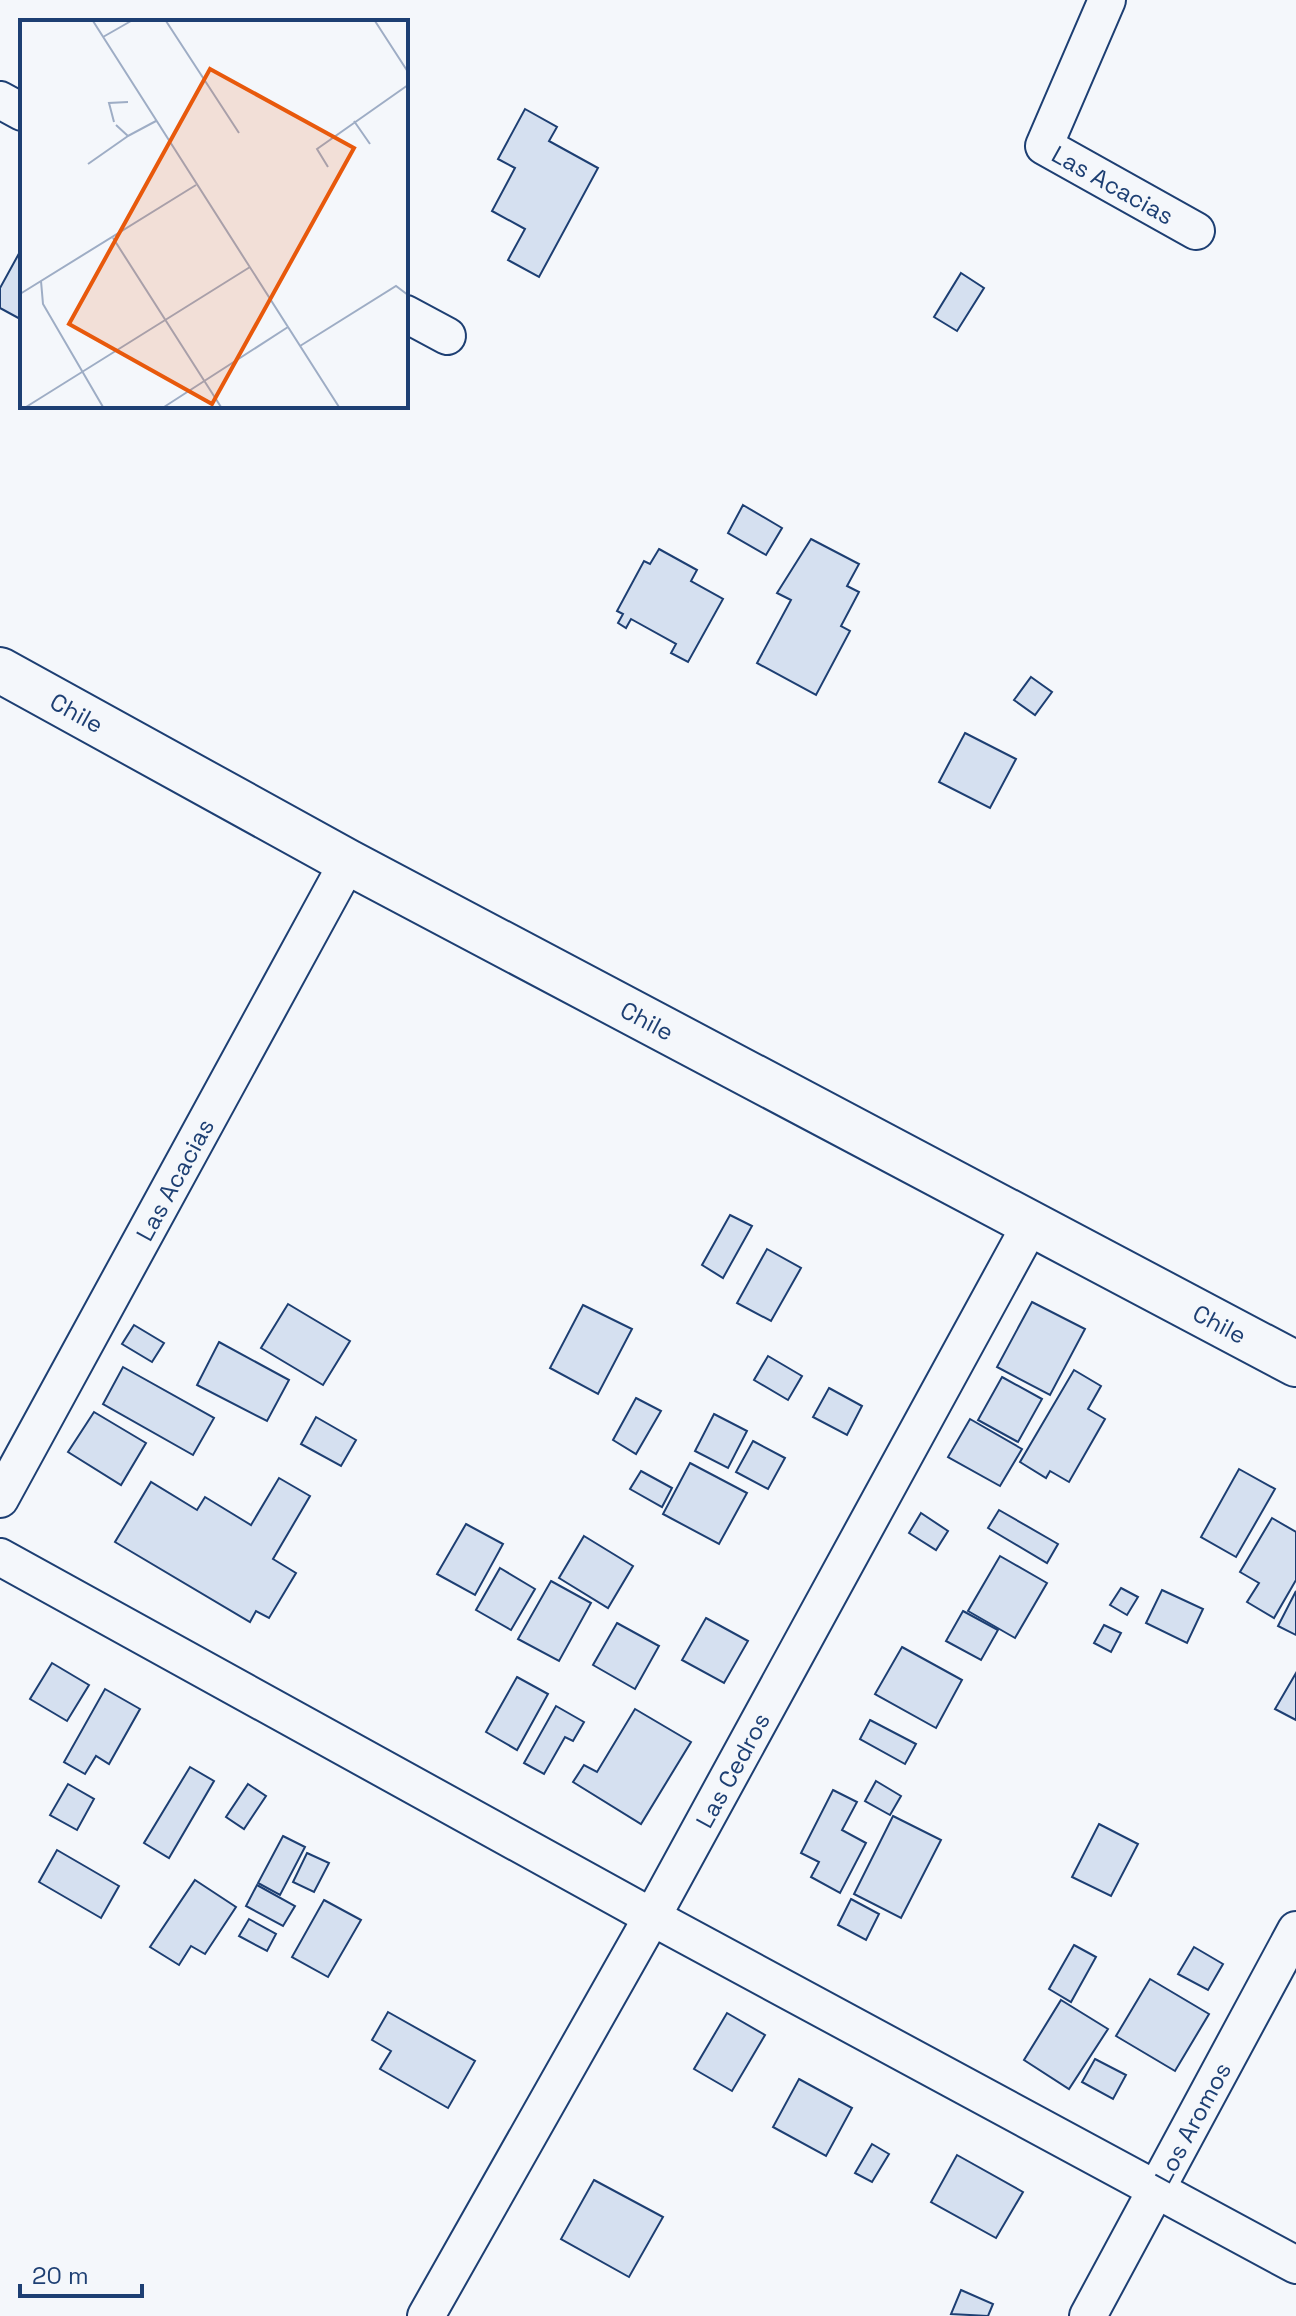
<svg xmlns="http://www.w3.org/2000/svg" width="1296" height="2316" viewBox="0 0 1296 2316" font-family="'Space Grotesk',sans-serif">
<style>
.building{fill:#d5e0f0;stroke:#1d3f73;stroke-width:2}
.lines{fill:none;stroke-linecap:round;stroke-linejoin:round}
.minor-casing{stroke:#1d3f73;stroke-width:40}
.tertiary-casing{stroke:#1d3f73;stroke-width:48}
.minor{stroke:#f4f7fb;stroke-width:36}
.tertiary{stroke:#f4f7fb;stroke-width:44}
.labels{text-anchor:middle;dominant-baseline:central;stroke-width:6;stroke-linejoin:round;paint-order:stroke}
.street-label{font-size:24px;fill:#1d3f73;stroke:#f4f7fb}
.inset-road{fill:none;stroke:#9eadc5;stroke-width:2}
.view{fill:#e8590c;fill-opacity:0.15;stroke:#e8590c;stroke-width:4}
.inset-edge{fill:none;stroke:#1d3f73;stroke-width:4}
</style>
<rect width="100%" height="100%" fill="#f4f7fb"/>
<g class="building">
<polygon points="525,109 557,127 549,141 598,168 539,277 508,260 525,229 492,211 515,168 498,159"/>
<polygon points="22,248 22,320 0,308 0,288"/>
<polygon points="961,273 984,288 957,331 934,317"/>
<polygon points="743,505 782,528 766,555 728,533"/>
<polygon points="811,539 859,564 847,586 859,592 841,626 850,631 816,695 757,663 791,600 777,593"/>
<polygon points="659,549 697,570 691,581 723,599 688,662 671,653 676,644 631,619 626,628 618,623 623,614 617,611 644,561 650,564"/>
<polygon points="1031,677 1052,692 1035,715 1014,700"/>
<polygon points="965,733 1016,759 990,808 939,782"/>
<polygon points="730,1215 752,1226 723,1278 702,1265"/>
<polygon points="767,1249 801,1268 771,1321 737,1303"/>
<polygon points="1032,1302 1085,1329 1050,1395 997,1367"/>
<polygon points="288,1304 350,1341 323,1385 261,1348"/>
<polygon points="583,1305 632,1329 598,1394 550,1368"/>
<polygon points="134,1325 164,1343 152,1362 122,1344"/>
<polygon points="219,1342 289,1380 267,1421 197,1385"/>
<polygon points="768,1356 802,1376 788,1400 754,1380"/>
<polygon points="123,1367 214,1418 193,1455 103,1404"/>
<polygon points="1074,1370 1101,1386 1088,1409 1105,1419 1069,1482 1050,1471 1046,1478 1020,1462"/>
<polygon points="1002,1377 1042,1399 1018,1442 978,1420"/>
<polygon points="829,1388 862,1406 847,1435 813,1417"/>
<polygon points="636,1398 661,1411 636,1454 613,1440"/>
<polygon points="94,1412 146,1443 121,1485 68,1452"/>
<polygon points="714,1414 747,1431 728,1468 695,1451"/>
<polygon points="316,1417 356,1440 341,1466 301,1444"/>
<polygon points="970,1419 1022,1449 1000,1486 948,1457"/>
<polygon points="753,1441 785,1458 768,1489 736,1472"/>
<polygon points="690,1463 747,1493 719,1544 663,1514"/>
<polygon points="1239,1469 1275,1489 1236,1557 1201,1537"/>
<polygon points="641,1471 672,1488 662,1507 630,1489"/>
<polygon points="279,1478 310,1496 273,1559 296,1573 269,1618 256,1611 250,1622 115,1542 151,1482 197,1510 205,1497 251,1525"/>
<polygon points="999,1510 1058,1544 1047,1563 988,1528"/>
<polygon points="921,1513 948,1531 936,1550 909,1533"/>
<polygon points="1272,1518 1296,1532 1296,1580 1274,1618 1247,1602 1259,1583 1240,1572"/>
<polygon points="466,1524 503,1544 475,1595 437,1574"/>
<polygon points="584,1536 633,1566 608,1608 559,1578"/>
<polygon points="1000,1556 1047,1583 1015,1638 968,1611"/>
<polygon points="500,1568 535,1589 511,1630 476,1610"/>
<polygon points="551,1581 591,1603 559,1661 518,1639"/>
<polygon points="1121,1588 1138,1597 1127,1615 1110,1605"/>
<polygon points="1162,1590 1203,1609 1187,1643 1146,1623"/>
<polygon points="1296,1591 1296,1635 1278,1626"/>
<polygon points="963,1611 998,1630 981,1660 946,1641"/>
<polygon points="706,1618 748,1641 724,1683 682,1660"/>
<polygon points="617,1623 659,1646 635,1689 593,1665"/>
<polygon points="1104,1625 1121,1633 1111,1652 1094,1643"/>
<polygon points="902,1647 962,1680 936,1728 875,1694"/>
<polygon points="52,1663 89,1685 67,1721 30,1699"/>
<polygon points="1296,1673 1296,1720 1275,1709"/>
<polygon points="517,1677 548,1694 517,1750 486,1732"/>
<polygon points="105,1689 140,1709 109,1764 96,1756 85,1774 64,1762"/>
<polygon points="556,1706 584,1722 573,1741 565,1737 544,1774 524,1763"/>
<polygon points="635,1709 691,1742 641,1824 573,1782 584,1765 597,1772"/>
<polygon points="870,1720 916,1744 905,1764 860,1739"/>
<polygon points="190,1767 214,1781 169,1858 144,1843"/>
<polygon points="876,1781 901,1796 890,1815 865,1801"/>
<polygon points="68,1784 94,1799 77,1830 50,1815"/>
<polygon points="248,1784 266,1796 244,1829 226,1817"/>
<polygon points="833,1790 857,1802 842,1830 866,1843 840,1893 811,1877 819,1862 801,1853"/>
<polygon points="893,1816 941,1840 901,1918 854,1894"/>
<polygon points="1099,1824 1138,1844 1111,1896 1072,1877"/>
<polygon points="283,1836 305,1847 280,1895 258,1883"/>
<polygon points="57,1850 119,1886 101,1918 39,1882"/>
<polygon points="307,1853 329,1863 314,1892 293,1882"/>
<polygon points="195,1880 236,1907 205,1954 191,1946 179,1965 150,1947"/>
<polygon points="257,1885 295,1906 283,1926 246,1906"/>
<polygon points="851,1899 879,1914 866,1940 838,1925"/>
<polygon points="324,1900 361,1920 328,1977 292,1957"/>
<polygon points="249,1919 276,1934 267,1951 239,1936"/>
<polygon points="1074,1945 1096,1957 1071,2002 1049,1989"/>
<polygon points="1194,1947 1223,1964 1208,1990 1178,1974"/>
<polygon points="1150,1979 1209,2014 1175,2071 1116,2036"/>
<polygon points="1061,2000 1108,2029 1069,2089 1024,2060"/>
<polygon points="388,2012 475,2061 448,2108 380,2069 391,2051 372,2040"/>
<polygon points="727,2013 765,2035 732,2091 694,2069"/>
<polygon points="1095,2059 1126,2075 1113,2099 1082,2082"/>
<polygon points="799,2079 852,2108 826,2156 773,2127"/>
<polygon points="872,2144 889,2154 872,2182 855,2173"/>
<polygon points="957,2155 1023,2192 996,2238 931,2202"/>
<polygon points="594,2180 663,2217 629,2277 561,2239"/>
<polygon points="961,2290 993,2304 988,2316 951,2314"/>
</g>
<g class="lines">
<defs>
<g id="minor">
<path id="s1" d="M 1107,0 L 1044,146 L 1196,231"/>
<polyline points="0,100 22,112"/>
<polyline points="406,314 447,336"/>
<path id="s2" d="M 0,1499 L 348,862"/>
<polyline points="0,1557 652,1917 1296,2265"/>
<path id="s3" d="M 426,2316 L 652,1917 L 1032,1222"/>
<path id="s4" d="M 1088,2316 L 1296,1930"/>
</g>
<g id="tertiary">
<path id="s5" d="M 0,670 L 348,862 L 1296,1364"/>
</g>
</defs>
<use href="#minor" class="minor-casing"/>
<use href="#tertiary" class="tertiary-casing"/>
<use href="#minor" class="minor"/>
<use href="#tertiary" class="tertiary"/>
</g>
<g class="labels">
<g class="street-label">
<text stroke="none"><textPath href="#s1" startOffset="238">Las Acacias</textPath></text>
<text stroke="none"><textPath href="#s5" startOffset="88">Chile</textPath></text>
<text stroke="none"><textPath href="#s5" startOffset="736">Chile</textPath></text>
<text stroke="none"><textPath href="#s2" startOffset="364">Las Acacias</textPath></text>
<text stroke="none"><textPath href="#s5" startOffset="1384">Chile</textPath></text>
<text stroke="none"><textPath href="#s3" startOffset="626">Las Cedros</textPath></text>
<text stroke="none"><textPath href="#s4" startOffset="220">Los Aromos</textPath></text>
</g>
</g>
<g transform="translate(20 20)">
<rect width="388" height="388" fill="#f4f7fb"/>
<path class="inset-road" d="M 73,1 L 319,387M 146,1 L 219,113M 355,1 L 388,52M 83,17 L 111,1M 334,101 L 350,124M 94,102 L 89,83 L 108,82M 96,105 L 108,116 L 136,101M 68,144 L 108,116M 308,147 L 297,129 L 388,65M 93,218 L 201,387M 21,261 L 23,284 L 83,387M 0,274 L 176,165M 280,326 L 376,266 L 388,275M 6,387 L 230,247M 144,387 L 268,307"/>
<path class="view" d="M 190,49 L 334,128 L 192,384 L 49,304 Z"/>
<rect width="388" height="388" class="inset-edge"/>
</g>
<path d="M20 2284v12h122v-12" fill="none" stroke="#1d3f73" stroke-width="4"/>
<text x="32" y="2284" font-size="24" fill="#1d3f73" stroke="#f4f7fb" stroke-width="6" paint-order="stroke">20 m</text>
</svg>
